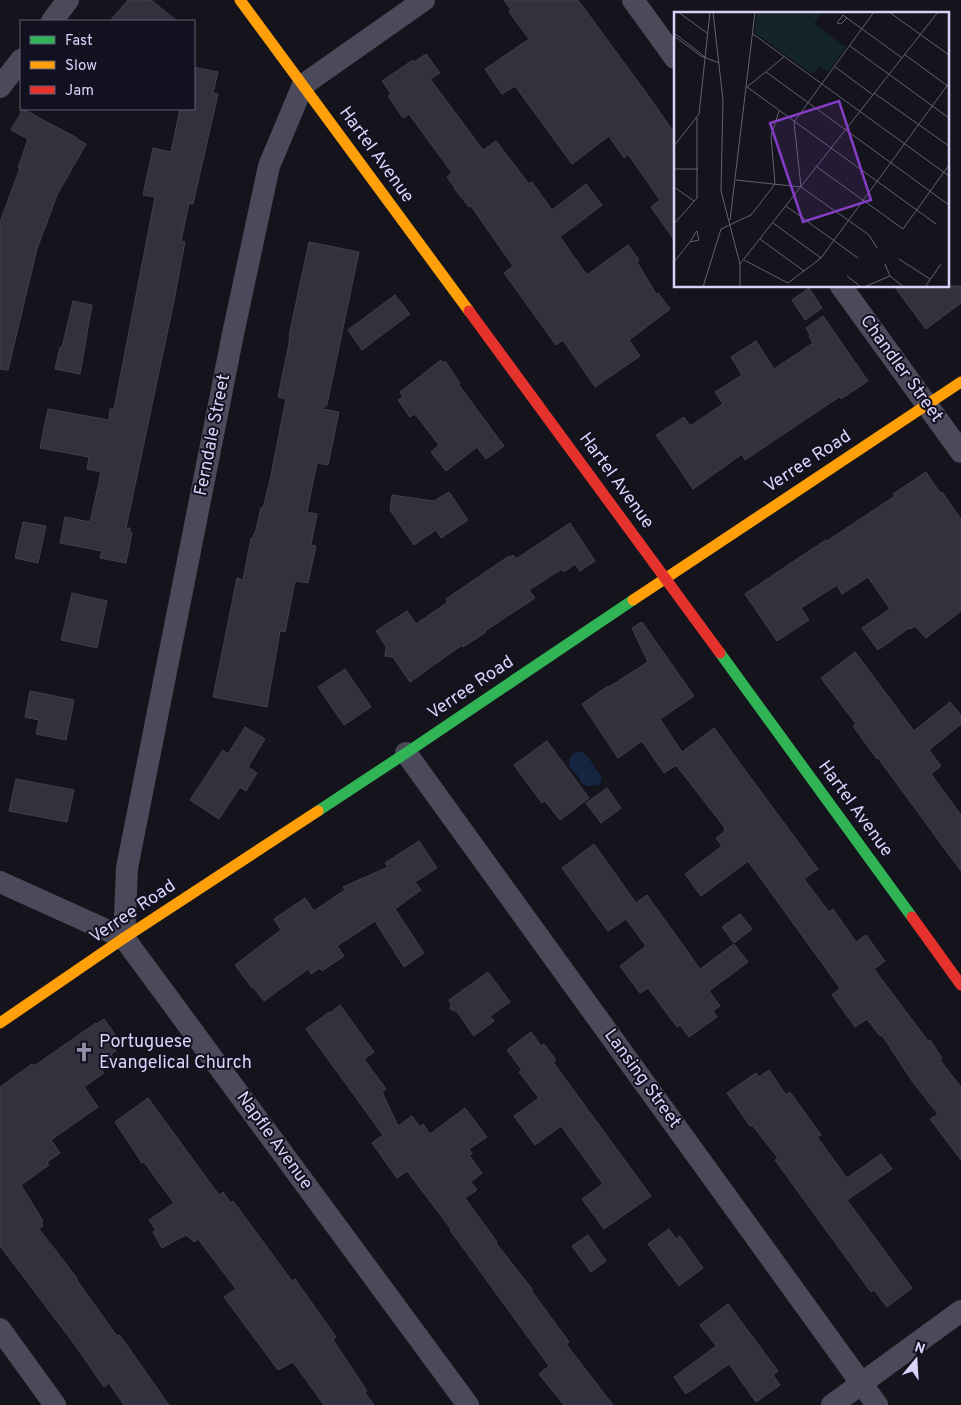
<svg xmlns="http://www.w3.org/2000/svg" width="961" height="1405" viewBox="0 0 961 1405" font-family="Overpass,sans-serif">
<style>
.water{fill:#152440}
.building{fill:#33313e;stroke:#423e4f}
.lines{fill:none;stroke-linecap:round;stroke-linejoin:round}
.street{stroke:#4b4a5b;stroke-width:22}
.fast{stroke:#30b455;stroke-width:11}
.slow{stroke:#ff9f0a;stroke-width:11}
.jam{stroke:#e5322d;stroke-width:11}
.labels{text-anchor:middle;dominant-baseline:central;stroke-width:4;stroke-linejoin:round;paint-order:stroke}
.street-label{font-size:18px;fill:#d9d3fa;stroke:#13101f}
.poi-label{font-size:18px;fill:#d9d3fa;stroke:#13101f;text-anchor:start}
.inset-road{fill:none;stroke:#636075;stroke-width:1}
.view{fill:#843dc5;fill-opacity:0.15;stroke:#843dc5;stroke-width:2.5}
.inset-edge{fill:none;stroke:#d9d3fa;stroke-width:2.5}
</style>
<rect width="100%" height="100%" fill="#15141c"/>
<path class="water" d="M 579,751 C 591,754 593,770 602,776 L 600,785 C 594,784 590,788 584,785 C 580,783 580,780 578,776 C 576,773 574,772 572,770 C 566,762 570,753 579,751 Z"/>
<g class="building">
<polygon points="128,0 151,0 177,21 110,21"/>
<polygon points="504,0 578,0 650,98 675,134 675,241 651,207 660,200 628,154 624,158 609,136 572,164 515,86 502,94 485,69 529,39 509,12 511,10"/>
<polygon points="426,54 440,73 430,79 483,150 496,141 529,184 532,182 552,210 586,184 602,205 560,237 587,275 628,245 639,260 637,262 656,294 658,293 670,309 629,340 640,356 595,387 563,340 556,345 504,273 513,266 471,206 469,207 454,188 455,188 447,177 452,173 409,114 403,118 388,96 391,94 382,81 413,60 414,62"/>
<polygon points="194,67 218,72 213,93 218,94 193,204 189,203 181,241 185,242 174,301 126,528 130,528 130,532 132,533 126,563 100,558 102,551 60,543 65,517 90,522 101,472 87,469 89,457 40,448 48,409 109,420 110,409 114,409 155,197 143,195 153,148 171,152 180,109 194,109"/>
<polygon points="23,109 77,138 77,139 86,144 57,195 37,249 8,370 0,369 0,222 20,168 18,168 28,139 11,130"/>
<polygon points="309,242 359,252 327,405 322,409 339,412 328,465 317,463 307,512 317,514 311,545 316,546 308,583 295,581 285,632 280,631 267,707 213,697 237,578 243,580 251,538 253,538 254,534 255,534 261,508 263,508 270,480 286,399 278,397 289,343 290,331"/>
<polygon points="894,286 961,286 961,303 926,329"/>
<polygon points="809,288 822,308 805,320 792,300"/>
<polygon points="395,295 410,314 362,350 348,330"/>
<polygon points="73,301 92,305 80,374 55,369 60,347 62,347"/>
<polygon points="823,316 868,381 841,399 839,397 745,460 742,454 693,489 656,435 684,417 690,426 723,404 715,392 742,375 731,357 756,341 774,369 813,343 809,336 810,335 806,328"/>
<polygon points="441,360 443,363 445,361 460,383 458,384 504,446 486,459 477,447 446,471 431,452 439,445 415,414 410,417 398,400 403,397 400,392"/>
<polygon points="926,472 940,493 942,492 961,519 961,611 926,638 915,626 910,629 909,628 878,650 862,628 890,609 868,577 842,594 837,585 801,608 809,620 777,641 745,594 791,563 826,540 827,541 895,496 893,494"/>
<polygon points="449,492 468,520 441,538 436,530 414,545 390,510 392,495 434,501"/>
<polygon points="23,522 46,526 38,563 15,558"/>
<polygon points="570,523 595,561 580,571 575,564 564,572 562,569 529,590 535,598 485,631 486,632 463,647 462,645 410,682 393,657 385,656 386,647 376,631 407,611 416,624 448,602 446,599 509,556 510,557 513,555 516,559"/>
<polygon points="72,593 107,601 97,648 61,640"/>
<polygon points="642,622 694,696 660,719 682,752 714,728 818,869 804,879 829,912 833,909 856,942 866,935 885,961 874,969 928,1041 930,1040 942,1058 940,1060 961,1087 961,1160 930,1119 938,1114 912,1081 882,1035 880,1036 867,1019 855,1027 832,995 840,988 748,861 701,896 685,874 722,846 716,838 725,831 724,829 725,828 676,765 664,773 642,741 618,758 582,704 608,686 609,687 648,662 632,628"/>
<polygon points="855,652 914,731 950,702 961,715 961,724 929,750 941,766 931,774 961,815 961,871 878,758 877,759 853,726 856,724 821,678"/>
<polygon points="345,669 371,707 344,725 318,687"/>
<polygon points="30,691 74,700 66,740 36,734 39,720 25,717"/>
<polygon points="245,727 265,739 248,767 257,773 246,791 240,787 219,819 190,800 223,750 228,754"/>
<polygon points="547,741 589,798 560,820 545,801 542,803 514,765"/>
<polygon points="16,779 74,790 67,822 9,811"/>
<polygon points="607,788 621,808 601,823 586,803"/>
<polygon points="419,841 437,868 415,882 421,890 395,909 424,953 404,967 375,921 337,946 344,956 322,971 320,968 311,974 308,969 264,1001 253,987 252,988 235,965 281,930 274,919 305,898 314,911 345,890 343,887 388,867 385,863"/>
<polygon points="594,844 636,903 647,895 700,969 734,944 748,962 709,991 720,1006 713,1011 717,1017 689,1037 680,1025 677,1027 648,988 640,993 620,966 646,946 626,919 608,931 562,868"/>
<polygon points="740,914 752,929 734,943 722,927"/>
<polygon points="488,972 510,1002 490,1016 494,1021 474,1036 457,1012 450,1009 451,1004 449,1000"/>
<polygon points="340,1005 374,1052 364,1059 386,1089 382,1092 398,1126 412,1116 420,1127 423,1124 430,1134 465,1108 487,1137 469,1149 472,1154 469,1155 482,1173 471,1182 477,1190 465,1198 497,1242 496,1243 532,1289 531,1290 569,1342 566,1344 613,1405 564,1405 539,1374 549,1366 450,1230 451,1229 407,1171 397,1178 372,1143 383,1135 306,1029 329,1012 330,1013"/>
<polygon points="104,1019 122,1044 115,1049 116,1051 111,1054 114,1060 101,1069 104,1073 84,1087 98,1107 51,1140 60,1153 47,1162 49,1165 21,1185 43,1221 41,1222 43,1226 39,1229 77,1278 76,1279 117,1336 119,1335 126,1344 169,1405 124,1405 109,1383 104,1387 75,1345 0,1246 0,1087 32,1064 34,1066 96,1023 97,1024"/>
<polygon points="531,1032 541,1046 544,1044 556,1060 553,1062 651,1196 604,1229 582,1199 603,1184 561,1126 535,1145 514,1116 539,1098 519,1072 522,1070 507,1050"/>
<polygon points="769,1070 786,1095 790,1092 821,1135 817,1137 847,1178 881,1154 892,1169 847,1200 912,1288 887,1307 874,1290 871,1292 775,1160 778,1158 752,1125 750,1126 727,1093 756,1073 759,1077"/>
<polygon points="148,1098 219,1195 223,1192 231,1203 233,1201 292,1281 295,1279 336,1337 333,1340 367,1391 365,1393 374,1405 324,1405 293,1362 278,1370 224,1297 236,1289 198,1239 194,1242 186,1235 162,1248 153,1232 156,1230 149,1220 174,1203 144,1162 142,1163 115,1122"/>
<polygon points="669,1229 676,1239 680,1236 703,1268 679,1286 648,1244"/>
<polygon points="588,1235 606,1261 591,1272 572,1246"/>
<polygon points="728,1304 778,1371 773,1375 780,1385 756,1402 729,1364 686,1394 674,1377 716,1346 700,1325"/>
</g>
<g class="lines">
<g class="street">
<polyline points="633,0 675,58"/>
<polyline points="52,21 68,0"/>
<polyline points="0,87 21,60"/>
<polyline points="841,286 961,452"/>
<polyline points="406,753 877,1405"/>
<polyline points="0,882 124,938 468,1405"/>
<polyline points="124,938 127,868 233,334 269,166 303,85 424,0"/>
<polyline points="0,1329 55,1405"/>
<polyline points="832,1405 961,1311"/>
</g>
<g class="fast">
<polyline points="720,653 912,917"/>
<polyline points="318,811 406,753 633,600"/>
</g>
<g class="slow">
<polyline points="240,0 469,311"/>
<polyline points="633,600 961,382"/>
<polyline points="0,1023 124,938 318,811"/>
</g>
<g class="jam">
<polyline points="469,311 720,653"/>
<polyline points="912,917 961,985"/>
</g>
</g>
<defs>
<symbol id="church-bare" viewBox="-9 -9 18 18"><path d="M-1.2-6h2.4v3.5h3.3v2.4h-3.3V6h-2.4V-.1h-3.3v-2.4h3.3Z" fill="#9490ac" stroke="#13101f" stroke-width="2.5" paint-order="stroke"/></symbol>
</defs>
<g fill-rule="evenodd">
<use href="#church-bare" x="70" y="1038" width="28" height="28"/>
</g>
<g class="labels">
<g class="street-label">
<text transform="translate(376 155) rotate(54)">Hartel Avenue</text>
<text transform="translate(901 369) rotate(54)">Chandler Street</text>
<text transform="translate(213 435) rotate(-79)">Ferndale Street</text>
<text transform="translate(808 462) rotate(-33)">Verree Road</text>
<text transform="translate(616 481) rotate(54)">Hartel Avenue</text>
<text transform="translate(471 688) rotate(-34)">Verree Road</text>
<text transform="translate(855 809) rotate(54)">Hartel Avenue</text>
<text transform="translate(133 912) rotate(-34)">Verree Road</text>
<text transform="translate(642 1079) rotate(54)">Lansing Street</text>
<text transform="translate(274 1141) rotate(54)">Napfle Avenue</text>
</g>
<g class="poi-label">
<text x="99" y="1042">Portuguese<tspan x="99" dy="21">Evangelical Church</tspan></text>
</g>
</g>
<g transform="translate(674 12)">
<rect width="275" height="275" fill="#15141c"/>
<path d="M 83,0 L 148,0 L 140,12 L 172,35 L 154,60 L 145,54 L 138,62 L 81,21 Z" fill="#132526"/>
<path class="inset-road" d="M 4,0 L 33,21M 39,0 L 49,88 L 47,179 L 66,252 L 66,275M 215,0 L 275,43M 173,6 L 167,12 L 163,11 L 169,3 L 173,6 L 228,46M 0,21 L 31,45M 79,22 L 275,164M 0,24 L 27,44 L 45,51M 176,34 L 275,106M 230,42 L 275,75M 110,45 L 73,75 L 262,212M 160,54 L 199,83M 92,60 L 275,193M 200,81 L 275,134M 0,134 L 25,102 L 36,0M 143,155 L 229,217 L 275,153M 0,157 L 24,157M 62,168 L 127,175 L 195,223 L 203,236M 0,175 L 20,189M 127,175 L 120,110 L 200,0M 112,194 L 184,246M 56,208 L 81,0M 99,211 L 147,246M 0,212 L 23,186 L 23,106M 23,219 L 25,228 L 16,230 L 22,220 ZM 86,227 L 130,259M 225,247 L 256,267M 70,248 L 114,271 L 147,246 L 275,71M 0,250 L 16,230M 66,252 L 264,0M 211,252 L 216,264 L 230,275M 173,264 L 187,275M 29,275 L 47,217 L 77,203 L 101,172 L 97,124 L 105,99M 190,275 L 216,264M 251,275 L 267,252"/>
<path class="view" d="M 165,89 L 197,188 L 129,210 L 96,111 Z"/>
<rect width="275" height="275" class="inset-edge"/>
</g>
<rect x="20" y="20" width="175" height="90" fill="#13101f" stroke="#625e77"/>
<rect x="30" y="36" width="25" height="8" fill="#30b455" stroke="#625e77"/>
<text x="65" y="45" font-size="15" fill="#d9d3fa">Fast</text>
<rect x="30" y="61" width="25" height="8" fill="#ff9f0a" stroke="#625e77"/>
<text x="65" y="70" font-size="15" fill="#d9d3fa">Slow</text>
<rect x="30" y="86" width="25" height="8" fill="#e5322d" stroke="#625e77"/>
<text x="65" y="95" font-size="15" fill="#d9d3fa">Jam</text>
<g transform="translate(916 1360) rotate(18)" stroke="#13101f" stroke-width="4" paint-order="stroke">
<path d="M0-4L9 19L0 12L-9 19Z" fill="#d9d3fa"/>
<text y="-8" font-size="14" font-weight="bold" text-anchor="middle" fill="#d9d3fa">N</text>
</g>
</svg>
